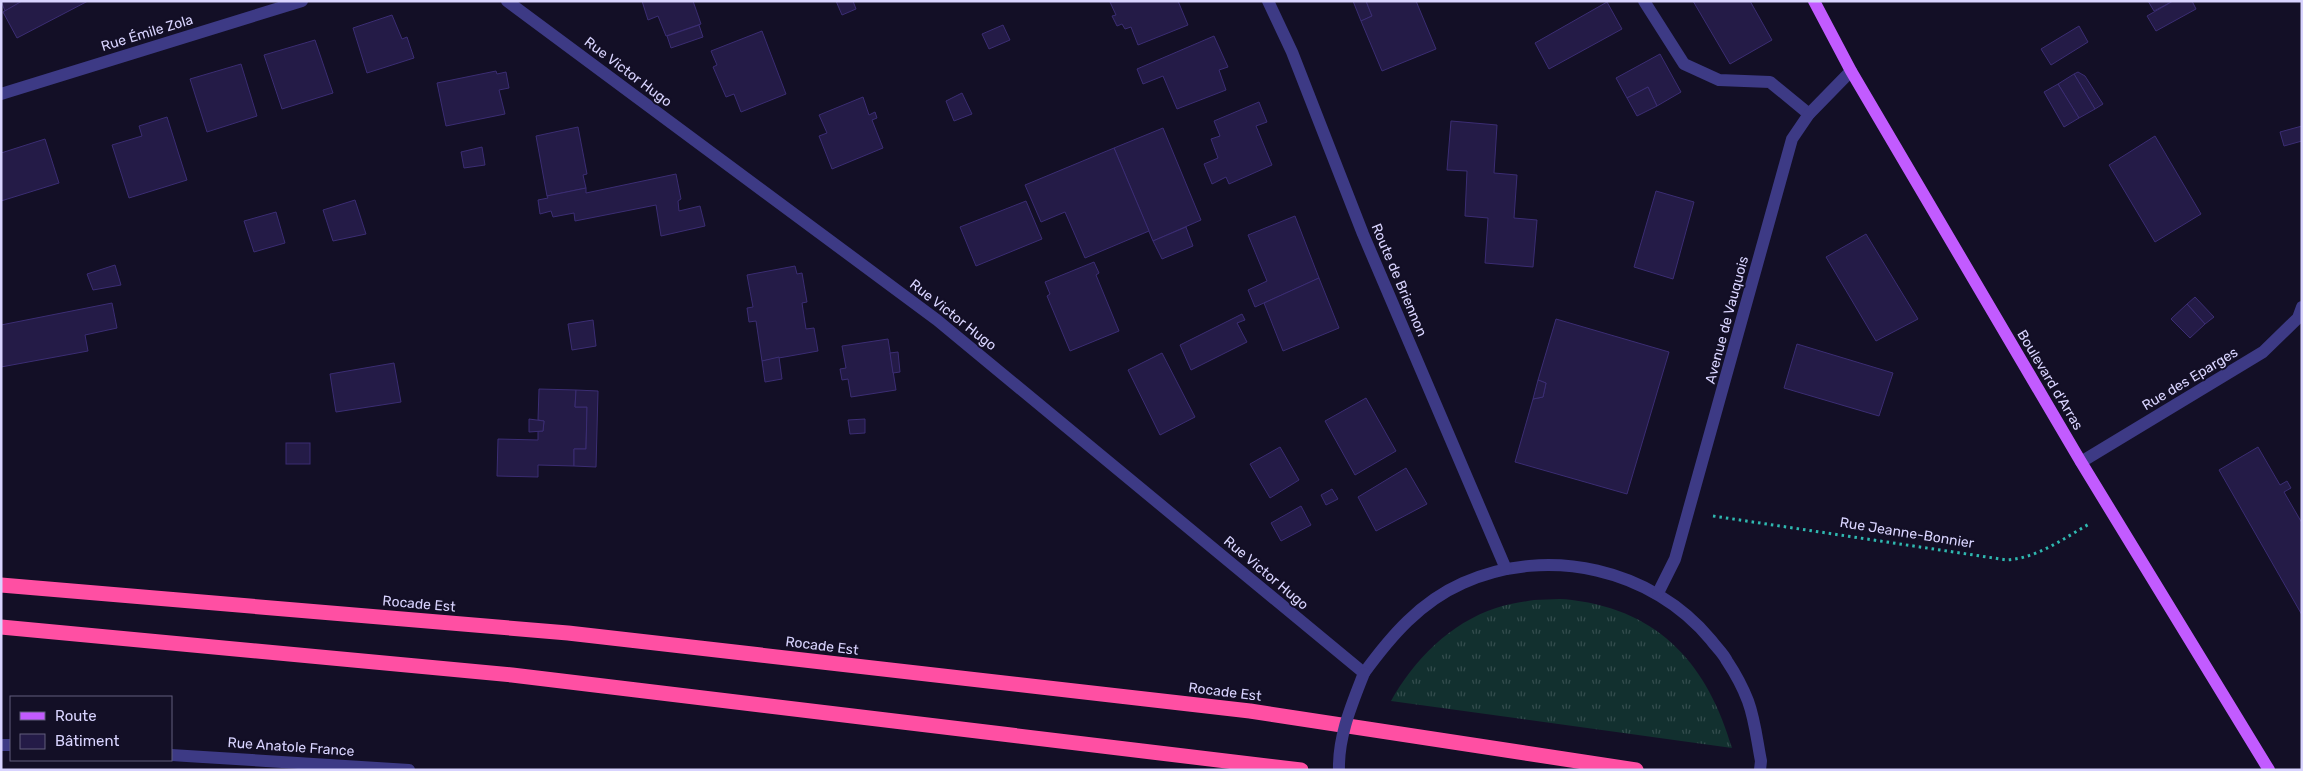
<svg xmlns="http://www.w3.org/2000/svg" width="2303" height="771" viewBox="0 0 2303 771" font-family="Rubik,sans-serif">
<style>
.grass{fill:url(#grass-tufts)}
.building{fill:#241b47;stroke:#3b2d73}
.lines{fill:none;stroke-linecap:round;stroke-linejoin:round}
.path{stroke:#2fb8b0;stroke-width:3;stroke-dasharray:2.5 4;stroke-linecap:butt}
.minor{stroke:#3d3a85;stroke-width:12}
.major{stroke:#c25bff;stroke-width:12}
.highway{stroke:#ff4fa3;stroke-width:15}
.minor-bridge{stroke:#3d3a85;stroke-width:12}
.labels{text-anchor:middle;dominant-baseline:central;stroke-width:4;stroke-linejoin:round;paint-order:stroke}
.street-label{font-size:14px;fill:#d9d4ff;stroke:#130f26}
</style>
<defs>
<pattern id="grass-tufts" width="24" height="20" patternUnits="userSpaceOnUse" patternTransform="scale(1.25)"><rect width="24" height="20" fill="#12302f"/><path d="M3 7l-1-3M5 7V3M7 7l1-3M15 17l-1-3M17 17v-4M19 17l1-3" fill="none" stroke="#344d4e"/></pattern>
</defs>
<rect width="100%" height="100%" fill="#130f26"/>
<path class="grass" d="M 1534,600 C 1547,600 1560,598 1572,600 C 1661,611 1708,666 1732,748 L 1391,701 C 1414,660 1450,623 1496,608 C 1508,604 1522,602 1534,600 Z"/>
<g class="building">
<polygon points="1,1 22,1 22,2 5,11"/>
<polygon points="88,1 17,38 3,12 22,1"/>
<polygon points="642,1 693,1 701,24 666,36 658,16 648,20"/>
<polygon points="836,1 853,1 856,9 842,15"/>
<polygon points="1178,1 1188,25 1138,45 1131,27 1125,29 1122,24 1117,26 1112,16 1116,15 1110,2"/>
<polygon points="1353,1 1366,1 1372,16 1361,21"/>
<polygon points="1366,1 1416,1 1436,49 1382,71 1361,21 1372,16"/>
<polygon points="1693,1 1750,1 1772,40 1730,64"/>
<polygon points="2148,1 2173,1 2154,11"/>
<polygon points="2173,1 2192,1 2196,9 2156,31 2147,16"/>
<polygon points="1607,2 1622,29 1549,69 1535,43"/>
<polygon points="392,15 402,39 407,37 414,58 367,73 353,28"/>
<polygon points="699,25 703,37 671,48 667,36"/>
<polygon points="1003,25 1010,40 989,49 982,34"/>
<polygon points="2079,26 2088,42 2051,65 2041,49"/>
<polygon points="762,31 786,94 741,112 734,94 726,97 713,67 717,65 711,51"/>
<polygon points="1214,36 1228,67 1219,70 1226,90 1177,109 1163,76 1143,84 1137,69"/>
<polygon points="315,40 333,93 282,109 264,55"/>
<polygon points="1660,54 1681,92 1657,106 1648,87 1627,98 1616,78"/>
<polygon points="241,64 257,116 207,132 190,79"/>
<polygon points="496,71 497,74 506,72 509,88 499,90 505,114 446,126 437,83"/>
<polygon points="2078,72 2085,76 2103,104 2095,109 2074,74"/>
<polygon points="2074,74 2095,109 2079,118 2058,84"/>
<polygon points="2058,84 2079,118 2064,127 2044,92"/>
<polygon points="1648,87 1657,106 1637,116 1627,98"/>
<polygon points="962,93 972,114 954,121 946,101"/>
<polygon points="863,97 869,115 875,112 877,118 872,120 883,148 832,169 819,136 827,133 819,115"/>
<polygon points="1259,102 1267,122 1256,126 1272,165 1229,184 1226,177 1212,184 1204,164 1218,158 1211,139 1220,136 1214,121"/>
<polygon points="167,117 187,180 129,198 112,145 142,136 139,126"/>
<polygon points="1451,121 1497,125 1494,173 1517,175 1514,218 1537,220 1533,267 1485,263 1488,218 1465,216 1467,171 1447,170"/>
<polygon points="2302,126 2302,141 2284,146 2280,132"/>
<polygon points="578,127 587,174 583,175 586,188 547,196 536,136"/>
<polygon points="1163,128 1201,220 1153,241 1114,148"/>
<polygon points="2155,136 2201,214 2155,242 2109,165"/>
<polygon points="45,139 59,183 1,201 1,153"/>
<polygon points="482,147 485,165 464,168 461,152"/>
<polygon points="1114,148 1149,231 1085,258 1065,212 1041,222 1025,185"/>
<polygon points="676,174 681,199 678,201 679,211 700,206 705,226 661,236 656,205 575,221 574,213 553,217 551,211 540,214 538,200 548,198 547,196 586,188 586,193"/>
<polygon points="1656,191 1694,202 1673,279 1634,267"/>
<polygon points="355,200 366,234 333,241 323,210"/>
<polygon points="1026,201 1042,239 976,266 960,227"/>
<polygon points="276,212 285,243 254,252 244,221"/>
<polygon points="1295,216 1319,278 1255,307 1248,290 1267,281 1248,235"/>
<polygon points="1186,227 1193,246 1162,259 1153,241"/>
<polygon points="1866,234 1918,319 1876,341 1826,257"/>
<polygon points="1094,262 1099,273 1096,275 1119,331 1070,351 1047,296 1050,294 1045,282"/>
<polygon points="115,265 121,285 93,290 87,274"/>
<polygon points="795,266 797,274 802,273 807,302 802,303 806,329 814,328 818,351 762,361 756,321 749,322 747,308 753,307 747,275"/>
<polygon points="1319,278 1339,328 1283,351 1264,303"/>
<polygon points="2195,297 2214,317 2205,324 2187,304"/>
<polygon points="112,303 117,328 85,335 88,351 1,367 1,325"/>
<polygon points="2187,304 2205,324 2190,338 2171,319"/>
<polygon points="1242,314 1245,320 1237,323 1247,342 1191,370 1180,345"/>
<polygon points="1556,319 1669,352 1627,494 1515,462 1533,399 1543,397 1546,383 1538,380"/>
<polygon points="593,320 596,346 572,350 568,324"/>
<polygon points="888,339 896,390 851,397 848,379 842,380 840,369 846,368 842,346"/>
<polygon points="1797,344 1893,373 1879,416 1784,388"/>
<polygon points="898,352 900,372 893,373 890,353"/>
<polygon points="1162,353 1195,417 1160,435 1128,370"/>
<polygon points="779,357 782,379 765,382 762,361"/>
<polygon points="394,363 401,402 336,412 330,374"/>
<polygon points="1538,380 1546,383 1543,397 1533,399"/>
<polygon points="539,389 576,390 575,407 587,407 586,449 574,449 574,466 538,465 538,477 497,476 498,439 538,440 538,431 543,431 544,421 538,420"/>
<polygon points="576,390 598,391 596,467 574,466 574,449 586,449 587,407 575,407"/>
<polygon points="1366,398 1396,451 1355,475 1325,421"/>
<polygon points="529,419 544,421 543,431 529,432"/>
<polygon points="865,419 865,433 850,434 848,420"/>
<rect x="286" y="443" width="24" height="21"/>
<polygon points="1280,447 1299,480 1270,498 1250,464"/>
<polygon points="2258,447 2280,485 2287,481 2291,488 2284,492 2302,523 2302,615 2219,470"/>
<polygon points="1406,468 1427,504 1376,531 1358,497"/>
<polygon points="1332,489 1338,499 1326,505 1321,495"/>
<polygon points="1301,506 1311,525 1281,541 1271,523"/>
</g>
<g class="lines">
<g class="path">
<path d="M 1713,516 L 2007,560 C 2037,558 2063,539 2089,524"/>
<polyline points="819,770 819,769"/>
</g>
<g class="minor">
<path d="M 507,1 L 937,320 L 1364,673 C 1391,636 1420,602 1463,583 C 1548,545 1653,569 1711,640 C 1716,647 1723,653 1727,661 C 1735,673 1743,688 1748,701 C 1755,720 1757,741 1761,761 L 1760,770"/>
<polyline points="1268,1 1292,52 1363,234 1506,569"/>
<polyline points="1644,1 1684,64 1719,80 1770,82 1809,114"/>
<polyline points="1,94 302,1"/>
<polyline points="2081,462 2263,352 2298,318 2302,307"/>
<polyline points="1658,593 1675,559 1792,139 1809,114 1851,71"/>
<polyline points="1,745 11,745"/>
<polyline points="171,755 409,770"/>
</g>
<polyline class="major" points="1814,1 1851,71 2081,462 2269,770"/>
<g class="highway">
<polyline points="1,585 568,633 1250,711 1636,770"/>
<polyline points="1,627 512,675 1301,770"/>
</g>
<path class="minor-bridge" d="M 1339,770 C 1338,736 1352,704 1364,673"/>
</g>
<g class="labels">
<g class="street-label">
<text transform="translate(147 33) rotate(-17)">Rue Émile Zola</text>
<text transform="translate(628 72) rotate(37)">Rue Victor Hugo</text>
<text transform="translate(1399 280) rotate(67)">Route de Briennon</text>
<text transform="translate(953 315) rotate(38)">Rue Victor Hugo</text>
<text transform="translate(1727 320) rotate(-75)">Avenue de Vauquois</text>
<text transform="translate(2190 379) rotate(-31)">Rue des Eparges</text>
<text transform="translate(2050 380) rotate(59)">Boulevard d'Arras</text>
<text transform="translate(1907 533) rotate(9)">Rue Jeanne-Bonnier</text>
<text transform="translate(1266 573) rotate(40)">Rue Victor Hugo</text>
<text transform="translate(419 604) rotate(5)">Rocade Est</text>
<text transform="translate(822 646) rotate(7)">Rocade Est</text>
<text transform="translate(1225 692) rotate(7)">Rocade Est</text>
<text transform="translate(291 747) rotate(4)">Rue Anatole France</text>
</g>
</g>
<rect width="2303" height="771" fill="none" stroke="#d9d4ff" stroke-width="5"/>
<rect x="10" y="696" width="162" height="65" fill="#130f26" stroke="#625e7d"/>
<rect x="20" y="712" width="25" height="8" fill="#c25bff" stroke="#625e7d"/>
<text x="55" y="721" font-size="15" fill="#d9d4ff">Route</text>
<rect x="20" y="734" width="25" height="15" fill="#241b47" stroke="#625e7d"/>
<text x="55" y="746" font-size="15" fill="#d9d4ff">Bâtiment</text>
</svg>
